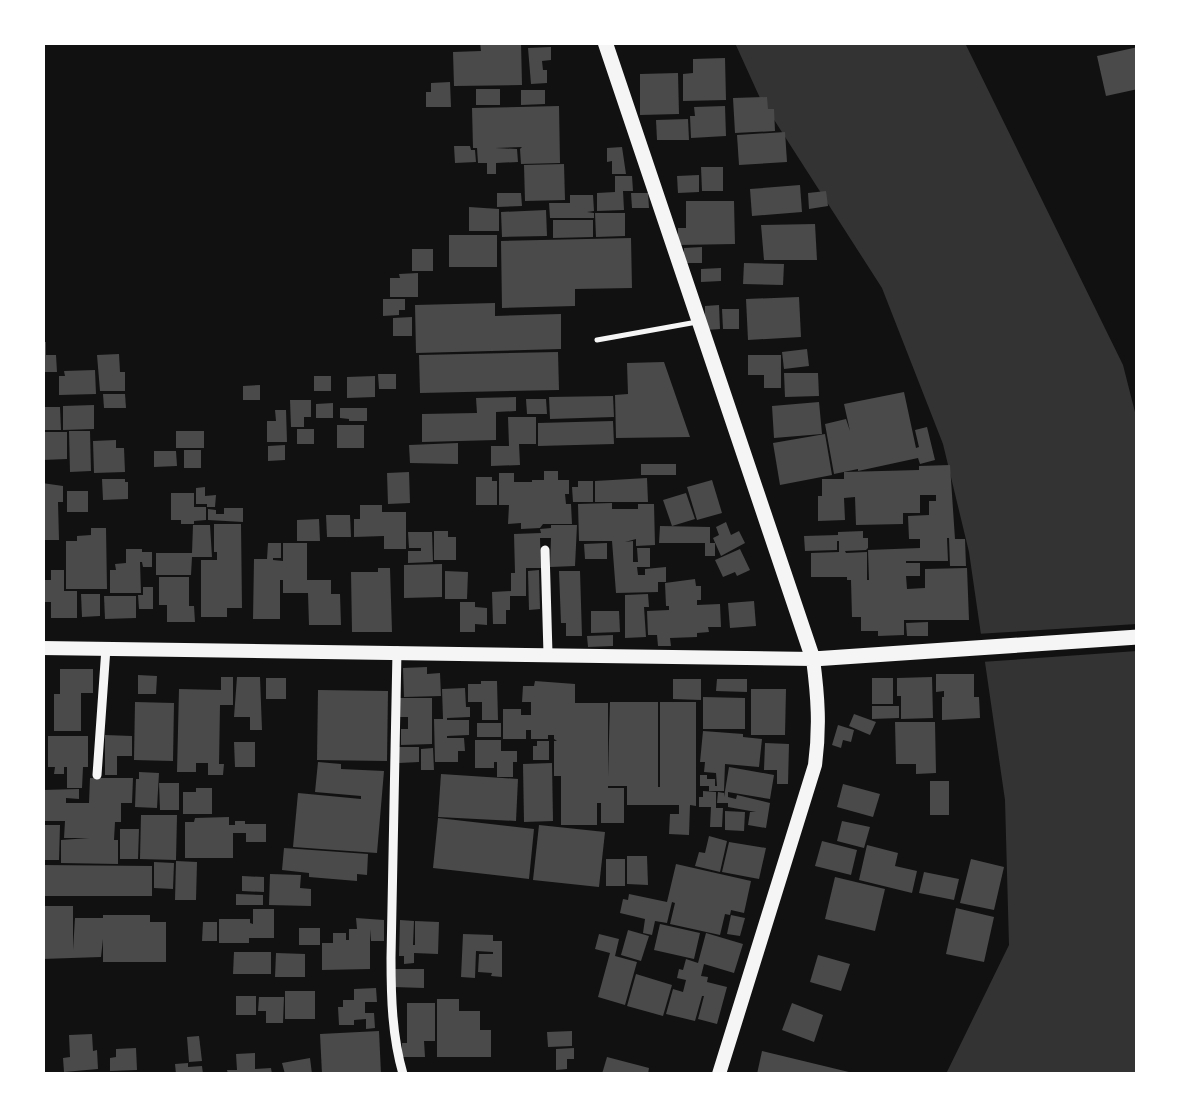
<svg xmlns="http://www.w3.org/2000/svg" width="1180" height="1117" viewBox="0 0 1180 1117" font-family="'Nunito Sans',sans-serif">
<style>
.water{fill:#333}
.pier{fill:#111}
.building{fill:#4a4a4a}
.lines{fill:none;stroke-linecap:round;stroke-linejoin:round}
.service{stroke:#f5f5f5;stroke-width:5}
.minor{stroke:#f5f5f5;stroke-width:9}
.primary{stroke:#f5f5f5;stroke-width:14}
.trunk{stroke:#f5f5f5;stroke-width:15}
</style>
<rect width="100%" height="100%" fill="#111"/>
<polygon class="water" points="735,43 965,43 1123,365 1138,424 1137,1074 946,1074 1009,945 1005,800 969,552 943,444 882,288 760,98"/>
<polygon class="pier" points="1137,624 1137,651 981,662 976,634"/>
<g class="building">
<polygon points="480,42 521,42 522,85 454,86 453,52 481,51"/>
<polygon points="551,47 551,60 542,61 543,70 547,70 547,83 531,84 528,48"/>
<polygon points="1138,47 1138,89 1106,96 1097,56"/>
<polygon points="725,58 726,100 683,101 683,74 693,73 693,59"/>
<polygon points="678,73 679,114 640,115 640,74"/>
<polygon points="450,82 451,107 426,107 426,92 431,92 431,83"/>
<rect x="476" y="89" width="24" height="16"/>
<polygon points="521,90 545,90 545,104 521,105"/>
<polygon points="767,97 768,109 774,109 775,131 735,133 733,98"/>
<polygon points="559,106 560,163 521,164 520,149 522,147 495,148 517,149 518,162 496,163 496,174 487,174 487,163 478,163 477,148 473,148 472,108"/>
<polygon points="725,106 726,136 691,138 690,116 695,116 694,107"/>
<polygon points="688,119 689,140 657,140 656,120"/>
<polygon points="785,132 787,162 739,165 737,135"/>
<polygon points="454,146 470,146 471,150 475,150 476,162 455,163"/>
<polygon points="622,147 626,174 612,174 612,161 607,162 607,148"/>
<polygon points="564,164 565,200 525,201 524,165"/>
<polygon points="701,167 723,167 723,191 702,191"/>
<polygon points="699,175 699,192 678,193 677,176"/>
<polygon points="615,176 632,176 633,191 623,191 624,210 597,211 597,193 615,192"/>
<polygon points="800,185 802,212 752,216 750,189"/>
<polygon points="826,191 828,206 809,209 808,193"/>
<polygon points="497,193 521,193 522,206 497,207"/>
<polygon points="631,193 648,193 649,208 632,208"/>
<polygon points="570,195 593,195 594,211 587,212 594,213 594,218 550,218 549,203 570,203"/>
<polygon points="686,201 734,201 735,244 678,245 678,228 686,228"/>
<polygon points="469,207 499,209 499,231 469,231"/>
<polygon points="546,210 547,236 502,237 501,212"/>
<polygon points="595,213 625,213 625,236 596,237"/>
<polygon points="553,220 593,220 593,237 553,238"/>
<polygon points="815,224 817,260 764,260 761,225"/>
<rect x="449" y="235" width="48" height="32"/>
<polygon points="631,238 632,288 575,289 575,306 502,308 501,241"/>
<polygon points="702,247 702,263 684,263 684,248"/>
<rect x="412" y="249" width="21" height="22"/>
<polygon points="744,263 784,264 783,285 743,284"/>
<polygon points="721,268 721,281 701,282 701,269"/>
<polygon points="418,273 418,297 390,297 390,278 400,278 399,274"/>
<polygon points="799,297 801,337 748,340 746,299"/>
<polygon points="383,299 405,299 405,310 399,310 399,315 383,316"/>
<polygon points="495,303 495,316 561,314 561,349 416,353 415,305"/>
<polygon points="719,305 720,329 705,330 705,306"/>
<polygon points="722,309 739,309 739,329 723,329"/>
<polygon points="412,317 412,336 393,336 393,318"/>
<polygon points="42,342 46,342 46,355 56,355 57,372 42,372"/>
<polygon points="807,349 809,366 784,369 782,352"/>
<polygon points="558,352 559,390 420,393 419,355"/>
<polygon points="119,354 120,372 125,372 125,391 100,391 97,355"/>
<polygon points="748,355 781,355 781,388 764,388 764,375 748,375"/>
<polygon points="664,362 690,437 616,438 615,395 628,394 627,363"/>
<polygon points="95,370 96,394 59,395 59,376 65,376 64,371"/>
<polygon points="784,373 818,373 819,396 785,397"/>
<polygon points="378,374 396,374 396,389 379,389"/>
<rect x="314" y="376" width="17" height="15"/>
<polygon points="375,376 375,397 347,398 347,377"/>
<polygon points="260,385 260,400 243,400 243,386"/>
<polygon points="904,392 916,448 919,447 915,430 927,427 935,460 920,464 918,458 858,471 858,469 834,474 825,424 846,419 850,431 844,404"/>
<polygon points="103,394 125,394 126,408 104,408"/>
<polygon points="613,396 614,417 550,419 549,397"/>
<polygon points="516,397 516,411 496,412 496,440 422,442 422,414 477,413 476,398"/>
<polygon points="526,399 546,399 547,414 527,414"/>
<polygon points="290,400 311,400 311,417 304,417 304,427 291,427"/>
<polygon points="819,402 822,434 774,438 772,406"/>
<polygon points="333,403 333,418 316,418 316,404"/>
<polygon points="94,405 94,429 63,430 63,406"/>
<polygon points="42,407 60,407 61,430 42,430"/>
<polygon points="340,408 367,408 367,421 349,421 349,419 340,418"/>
<polygon points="275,410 286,410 287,442 267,442 267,421 276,421"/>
<polygon points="508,417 536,417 536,444 519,444 520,465 491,466 491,446 509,446"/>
<polygon points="613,421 614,444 538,446 538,423"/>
<rect x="337" y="425" width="27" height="23"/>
<rect x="297" y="429" width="17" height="15"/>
<polygon points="69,431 90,431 91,471 70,472"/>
<rect x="176" y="431" width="28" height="17"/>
<polygon points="42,432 67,432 67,459 42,460"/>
<polygon points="825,434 832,475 780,485 773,443"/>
<polygon points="116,440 116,448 124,448 125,472 94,473 93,441"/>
<polygon points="458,443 458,464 410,463 409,445"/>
<polygon points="285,445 285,460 268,461 268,446"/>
<rect x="184" y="450" width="17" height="18"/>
<polygon points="154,451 176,451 177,466 154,467"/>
<rect x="641" y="464" width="35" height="11"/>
<polygon points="950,465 955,539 965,539 966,566 950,566 949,538 947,538 948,561 906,561 906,563 920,563 920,576 906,576 907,589 925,588 925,569 967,568 969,620 904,620 904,635 878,636 878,631 861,631 861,617 852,617 851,580 847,580 847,577 811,577 811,553 839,552 839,541 837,541 837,550 805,551 804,536 838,535 838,532 863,531 863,538 868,538 868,548 866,550 845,551 846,553 867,552 867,580 869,580 868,550 920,548 920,539 909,539 908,516 929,515 929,501 936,501 936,495 920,495 920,513 903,513 903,524 856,525 855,497 844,498 845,520 818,521 818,496 822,496 822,479 844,479 844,472 919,470 919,466"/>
<polygon points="544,471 558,471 558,480 569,480 569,494 565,494 566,504 571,504 572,524 543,524 540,528 521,529 521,523 508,524 509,505 499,505 499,473 514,473 514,482 532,482 532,480 544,480"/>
<polygon points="409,472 410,503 388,504 387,473"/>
<polygon points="476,477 492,477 492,481 497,481 497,505 476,505"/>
<polygon points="647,478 648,502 595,502 595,481"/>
<polygon points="102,479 125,479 125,482 128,482 128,499 103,500"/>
<polygon points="712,480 722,513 697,520 687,487"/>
<polygon points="578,481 593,481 593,502 573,502 572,487 578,487"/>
<polygon points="42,483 63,486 63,502 58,502 59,540 42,540"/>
<polygon points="205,487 205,496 216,495 215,507 207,507 207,504 196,504 196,488"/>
<rect x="67" y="491" width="21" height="21"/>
<polygon points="171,493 194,493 194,507 206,507 206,520 194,521 194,524 181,524 181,520 171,520"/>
<polygon points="686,493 695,519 672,526 663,500"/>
<polygon points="612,503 612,509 638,509 638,504 654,504 655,545 636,546 636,539 625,542 633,541 633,562 638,562 637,548 650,548 650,567 637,567 638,575 645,575 645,569 666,567 666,582 658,582 658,592 616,593 612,541 579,541 578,504"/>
<polygon points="360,505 382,505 382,512 406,512 406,549 384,549 384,536 354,537 354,519 360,519"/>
<polygon points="224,508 243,508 243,522 208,520 208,509 216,510 216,514 224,514"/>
<polygon points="326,515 350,515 351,537 327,537"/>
<polygon points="319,519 320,541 297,541 297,520"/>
<polygon points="726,522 731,535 739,531 745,543 721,556 713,538 719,535 716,527"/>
<polygon points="214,524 241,524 242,608 227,608 227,617 201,617 201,560 217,560 217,552 214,552"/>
<polygon points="193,525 210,525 212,557 192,557 191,575 156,575 156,553 192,553"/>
<polygon points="551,525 577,525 575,566 550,567 551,538 540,538 541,568 526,568 526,596 510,596 510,610 506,610 506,624 493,624 492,592 511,591 511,573 515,573 514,534 541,533 540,529 551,528"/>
<polygon points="660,526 710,527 710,543 715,543 715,556 705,556 705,543 659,543"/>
<polygon points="91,528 106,528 107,589 66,589 66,541 77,541 77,536 91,535"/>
<polygon points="434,531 448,531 448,537 456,537 456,560 434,560"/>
<polygon points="408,532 432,532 433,562 408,563 408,551 421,551 421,548 409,548"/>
<polygon points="268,543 281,543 281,558 273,558 273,560 283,561 283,543 307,543 307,580 331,580 331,594 340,594 341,625 309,625 308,593 283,593 283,580 280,580 280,619 253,619 254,559 267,559"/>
<polygon points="607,543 607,559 585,559 584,544"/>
<polygon points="126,549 142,549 142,552 152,552 152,567 143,567 142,562 140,562 141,593 110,593 110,570 116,570 115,564 126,563"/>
<polygon points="740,549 750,570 737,576 735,572 723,577 715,560"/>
<polygon points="442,564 442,597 404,598 404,565"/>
<polygon points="378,568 390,568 392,632 352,632 351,572 378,572"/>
<polygon points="51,570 64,570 64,591 77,591 77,618 51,618 51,602 42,602 42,580 51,580"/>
<polygon points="539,570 540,609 529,610 528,571"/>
<polygon points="445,571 468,572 467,599 445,599"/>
<polygon points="559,571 580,571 582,636 566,636 566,623 561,623"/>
<polygon points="159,577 189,577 189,606 194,606 195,622 167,622 167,605 159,605"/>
<polygon points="695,579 696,586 701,586 701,600 697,600 697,605 720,604 721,627 708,627 709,632 697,633 697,637 670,638 671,646 658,646 657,635 648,635 647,611 669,610 669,606 666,606 665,583"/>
<polygon points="143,587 153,587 153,609 139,609 138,595 143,595"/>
<polygon points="81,594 100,594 100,616 82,617"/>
<polygon points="648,594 649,607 644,607 646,637 625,638 625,595"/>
<polygon points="104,596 136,596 136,618 105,619"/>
<polygon points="754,601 756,626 730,628 728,603"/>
<polygon points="460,602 475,602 475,607 487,608 487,625 475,624 475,632 460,632"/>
<polygon points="591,611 619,611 620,632 591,633"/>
<polygon points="928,622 928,636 907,636 906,623"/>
<polygon points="613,635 613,646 588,647 587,636"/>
<polygon points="427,667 427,674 440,673 441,696 404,697 403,668"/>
<polygon points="60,669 93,669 93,693 81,693 81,731 54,731 54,694 60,694"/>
<polygon points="936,674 974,674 974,697 979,697 980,718 942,720 942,697 944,697 944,691 936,692"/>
<polygon points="138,675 157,676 156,694 138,694"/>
<polygon points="221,677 233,677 233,705 220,705 219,764 224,764 223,775 208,775 208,763 196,763 196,772 177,772 179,689 221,690"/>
<polygon points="237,677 260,677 262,730 250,730 250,717 234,717"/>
<polygon points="932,677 933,718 901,719 901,696 897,696 897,678"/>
<rect x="266" y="678" width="20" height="21"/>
<rect x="872" y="678" width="21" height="26"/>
<polygon points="673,679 701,679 701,700 673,699"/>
<polygon points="717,679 747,679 747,692 716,691"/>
<polygon points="481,681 497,681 498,720 482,720 482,702 468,702 468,684 481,684"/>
<polygon points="535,681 575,684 575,703 608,703 608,777 610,702 658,702 658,787 660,787 660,702 696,702 696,806 690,805 689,835 669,834 670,814 679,814 679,805 627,805 627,786 608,786 608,788 624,788 624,823 601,823 601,803 597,803 597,825 561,825 561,776 554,776 554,741 557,741 554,739 554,735 548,735 548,739 531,739 531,730 526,730 526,739 503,739 503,709 521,709 521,715 531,715 531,702 522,702 523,686 534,686"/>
<polygon points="465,688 466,707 470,707 470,717 447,718 447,720 469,720 469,735 447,736 447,738 464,738 465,751 458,751 458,762 435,762 434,719 443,719 442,689"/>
<polygon points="751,689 786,689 785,735 751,735"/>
<polygon points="318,690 388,691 387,761 317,760"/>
<polygon points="703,697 745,698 745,729 703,729"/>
<polygon points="399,698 432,698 432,744 401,745 401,729 408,729 408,717 400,717"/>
<polygon points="135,702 174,703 173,761 134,760"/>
<polygon points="872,706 899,706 899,718 872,719"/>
<polygon points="854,714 876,722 870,735 849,726"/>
<polygon points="895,722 935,722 936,773 916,774 916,764 896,764"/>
<rect x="477" y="723" width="24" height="14"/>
<polygon points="838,725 854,730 851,742 843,740 841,748 832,745"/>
<polygon points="703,731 743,734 743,737 762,739 759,767 725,764 724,791 709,791 709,786 700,786 700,775 707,775 707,779 715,779 715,786 717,786 716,773 704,772 705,762 700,762"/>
<polygon points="105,735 132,736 132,756 117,756 117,775 105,775"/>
<polygon points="48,736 88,736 88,767 83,767 82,788 67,788 67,767 64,767 64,774 54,774 55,767 48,767"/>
<polygon points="475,740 501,740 501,751 517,751 517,762 513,762 513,777 497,777 497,762 494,762 494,768 475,768"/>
<polygon points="537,741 549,741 549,760 533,760 533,746 537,746"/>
<polygon points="234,742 255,742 255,767 235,767"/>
<polygon points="765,743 789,744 788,784 777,784 777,770 764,770"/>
<polygon points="399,747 419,747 419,762 399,763"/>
<polygon points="433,748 434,770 421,770 421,749"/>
<polygon points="318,762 341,764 341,769 384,771 377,853 293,847 298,793 361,799 361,796 315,792"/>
<polygon points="552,763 553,821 524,822 523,764"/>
<polygon points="729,767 774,775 770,799 728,792 728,797 736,799 737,795 770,803 766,828 748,825 750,812 756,812 728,807 728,803 717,803 718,792 724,793 724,797"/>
<polygon points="139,772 159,773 157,808 135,807 136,779 139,779"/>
<polygon points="441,774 518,779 516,821 438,817"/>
<polygon points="90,778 133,778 132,803 121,803 121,822 115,822 114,840 118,840 118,864 61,863 61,840 89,838 64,838 65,821 42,821 42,790 79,789 79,799 66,798 66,803 89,803"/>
<rect x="930" y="781" width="19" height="34"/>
<polygon points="159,783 179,783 179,810 160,810"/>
<polygon points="843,784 880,794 873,817 837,807"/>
<polygon points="196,788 212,788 212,814 183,814 183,792 196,792"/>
<polygon points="703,791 716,792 716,808 723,808 722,827 710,827 711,807 699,807 699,797 703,797"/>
<polygon points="725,811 745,812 744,831 725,830"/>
<polygon points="141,815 177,815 176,860 140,859"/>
<polygon points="229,817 229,825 235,825 235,821 245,821 245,824 266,824 266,842 246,842 246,833 233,833 233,858 185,858 185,822 194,822 195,818"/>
<polygon points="438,818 534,829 529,879 433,868"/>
<polygon points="842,821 870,827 864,848 837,841"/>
<polygon points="42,825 60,825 59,860 42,860"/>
<polygon points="539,825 605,832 599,887 533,880"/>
<polygon points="120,829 139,829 138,859 120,859"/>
<polygon points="709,836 727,841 720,872 695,866 699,852 705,853"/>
<polygon points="822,841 857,850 851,875 815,866"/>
<polygon points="729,842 766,848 759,879 722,872"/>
<polygon points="867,845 898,853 895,866 917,871 912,893 859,880"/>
<polygon points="284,848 368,854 367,875 357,874 357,881 309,877 309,873 282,870"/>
<polygon points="627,856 647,856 648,885 627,884"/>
<rect x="606" y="859" width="19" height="27"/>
<polygon points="971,859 1004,867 994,910 960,903"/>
<polygon points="176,861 197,862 196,900 175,900"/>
<polygon points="154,862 174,863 173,889 154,888"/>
<polygon points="676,864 751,881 744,913 731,910 730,915 725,914 720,935 670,924 675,903 672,902 667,923 655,921 652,935 643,933 645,919 620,913 623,899 628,900 629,894 667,902"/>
<polygon points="42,865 152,866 152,896 42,896"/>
<polygon points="924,872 959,879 954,900 919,893"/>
<polygon points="270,874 301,875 300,888 311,889 311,906 269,905"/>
<polygon points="242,876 264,877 264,892 242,891"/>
<polygon points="835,877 885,889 875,931 825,919"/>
<polygon points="236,894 263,895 263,905 236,905"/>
<polygon points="42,906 73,906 73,950 75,918 103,918 103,915 150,915 150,922 166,922 166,962 103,962 103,939 101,957 42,959"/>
<polygon points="956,908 994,917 984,962 946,954"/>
<polygon points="253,909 274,909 274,938 249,938 249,943 219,943 219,919 250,919 250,923 253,924"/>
<polygon points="731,915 745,918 740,936 727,934"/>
<polygon points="356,918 384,920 384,941 371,941 370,929 370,969 322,970 322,943 333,943 333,933 346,933 346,940 349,940 349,929 357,929"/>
<polygon points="400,920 414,921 413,945 415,945 415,921 439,922 438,954 414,953 414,963 404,964 404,956 399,956"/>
<polygon points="203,922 217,922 217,941 202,941"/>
<polygon points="660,924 700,933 694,959 654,950"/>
<rect x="299" y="928" width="21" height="17"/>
<polygon points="628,930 649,936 641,961 621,955"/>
<polygon points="706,933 743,944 734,973 704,964 701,976 708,977 707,982 727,987 717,1024 698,1019 704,996 702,996 695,1021 666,1014 673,989 683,992 686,980 677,978 679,969 683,970 686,959 698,963"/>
<polygon points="463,934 493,935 493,941 502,941 502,977 491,976 492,973 478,972 479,954 493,954 493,952 476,951 475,978 461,977"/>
<polygon points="599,934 619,939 615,956 637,962 625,1005 598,997 610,953 595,949"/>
<polygon points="234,952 271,952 271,974 233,974"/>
<polygon points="276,953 305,954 305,977 275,977"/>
<polygon points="818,955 850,964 841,991 810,982"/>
<polygon points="394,969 424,969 424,988 393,987"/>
<polygon points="636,974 672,985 663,1016 627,1006"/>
<polygon points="376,988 377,1002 365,1002 365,1013 374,1013 375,1028 366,1029 366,1019 354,1020 354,1025 339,1025 338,1007 343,1007 343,1000 354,1000 354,989"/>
<rect x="285" y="991" width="30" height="28"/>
<rect x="236" y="996" width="20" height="19"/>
<polygon points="259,997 284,997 283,1023 266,1023 266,1011 258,1011"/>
<polygon points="437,999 459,999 459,1011 480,1011 480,1030 491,1030 491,1057 437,1057"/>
<polygon points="407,1003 435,1003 435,1041 424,1041 425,1057 402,1057 402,1043 407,1043"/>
<polygon points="792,1003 823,1015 814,1042 782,1030"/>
<polygon points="379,1031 381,1074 322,1074 320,1034"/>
<polygon points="572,1031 572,1046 548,1047 547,1032"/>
<polygon points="92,1034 93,1051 97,1050 98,1069 64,1072 63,1058 70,1057 69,1035"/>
<polygon points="199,1036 202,1061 189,1062 187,1037"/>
<polygon points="136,1048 137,1070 110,1071 110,1058 116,1057 116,1049"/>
<polygon points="574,1048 574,1059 567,1059 567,1069 556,1070 556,1049"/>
<polygon points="762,1051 853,1073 853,1074 757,1074"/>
<polygon points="255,1053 255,1069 271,1068 272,1074 228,1074 227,1070 237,1070 236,1054"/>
<polygon points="607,1057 649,1068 648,1074 602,1074"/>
<polygon points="310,1058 312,1074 285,1074 282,1063"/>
<polygon points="188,1063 188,1067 202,1066 203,1074 176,1074 175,1064"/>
</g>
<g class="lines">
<polyline class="service" points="597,340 697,322"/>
<g class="minor">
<polyline points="545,550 548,654"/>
<path d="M 397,651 L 391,958 C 391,997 392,1036 403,1074"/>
<polyline points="97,775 106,648"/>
</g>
<path class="primary" d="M 42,648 L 813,659 C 818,697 820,727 815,765 L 719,1074"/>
<polyline class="trunk" points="605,42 813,659 1138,637"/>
</g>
<rect width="1180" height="1117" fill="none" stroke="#ffffff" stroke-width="90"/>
</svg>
